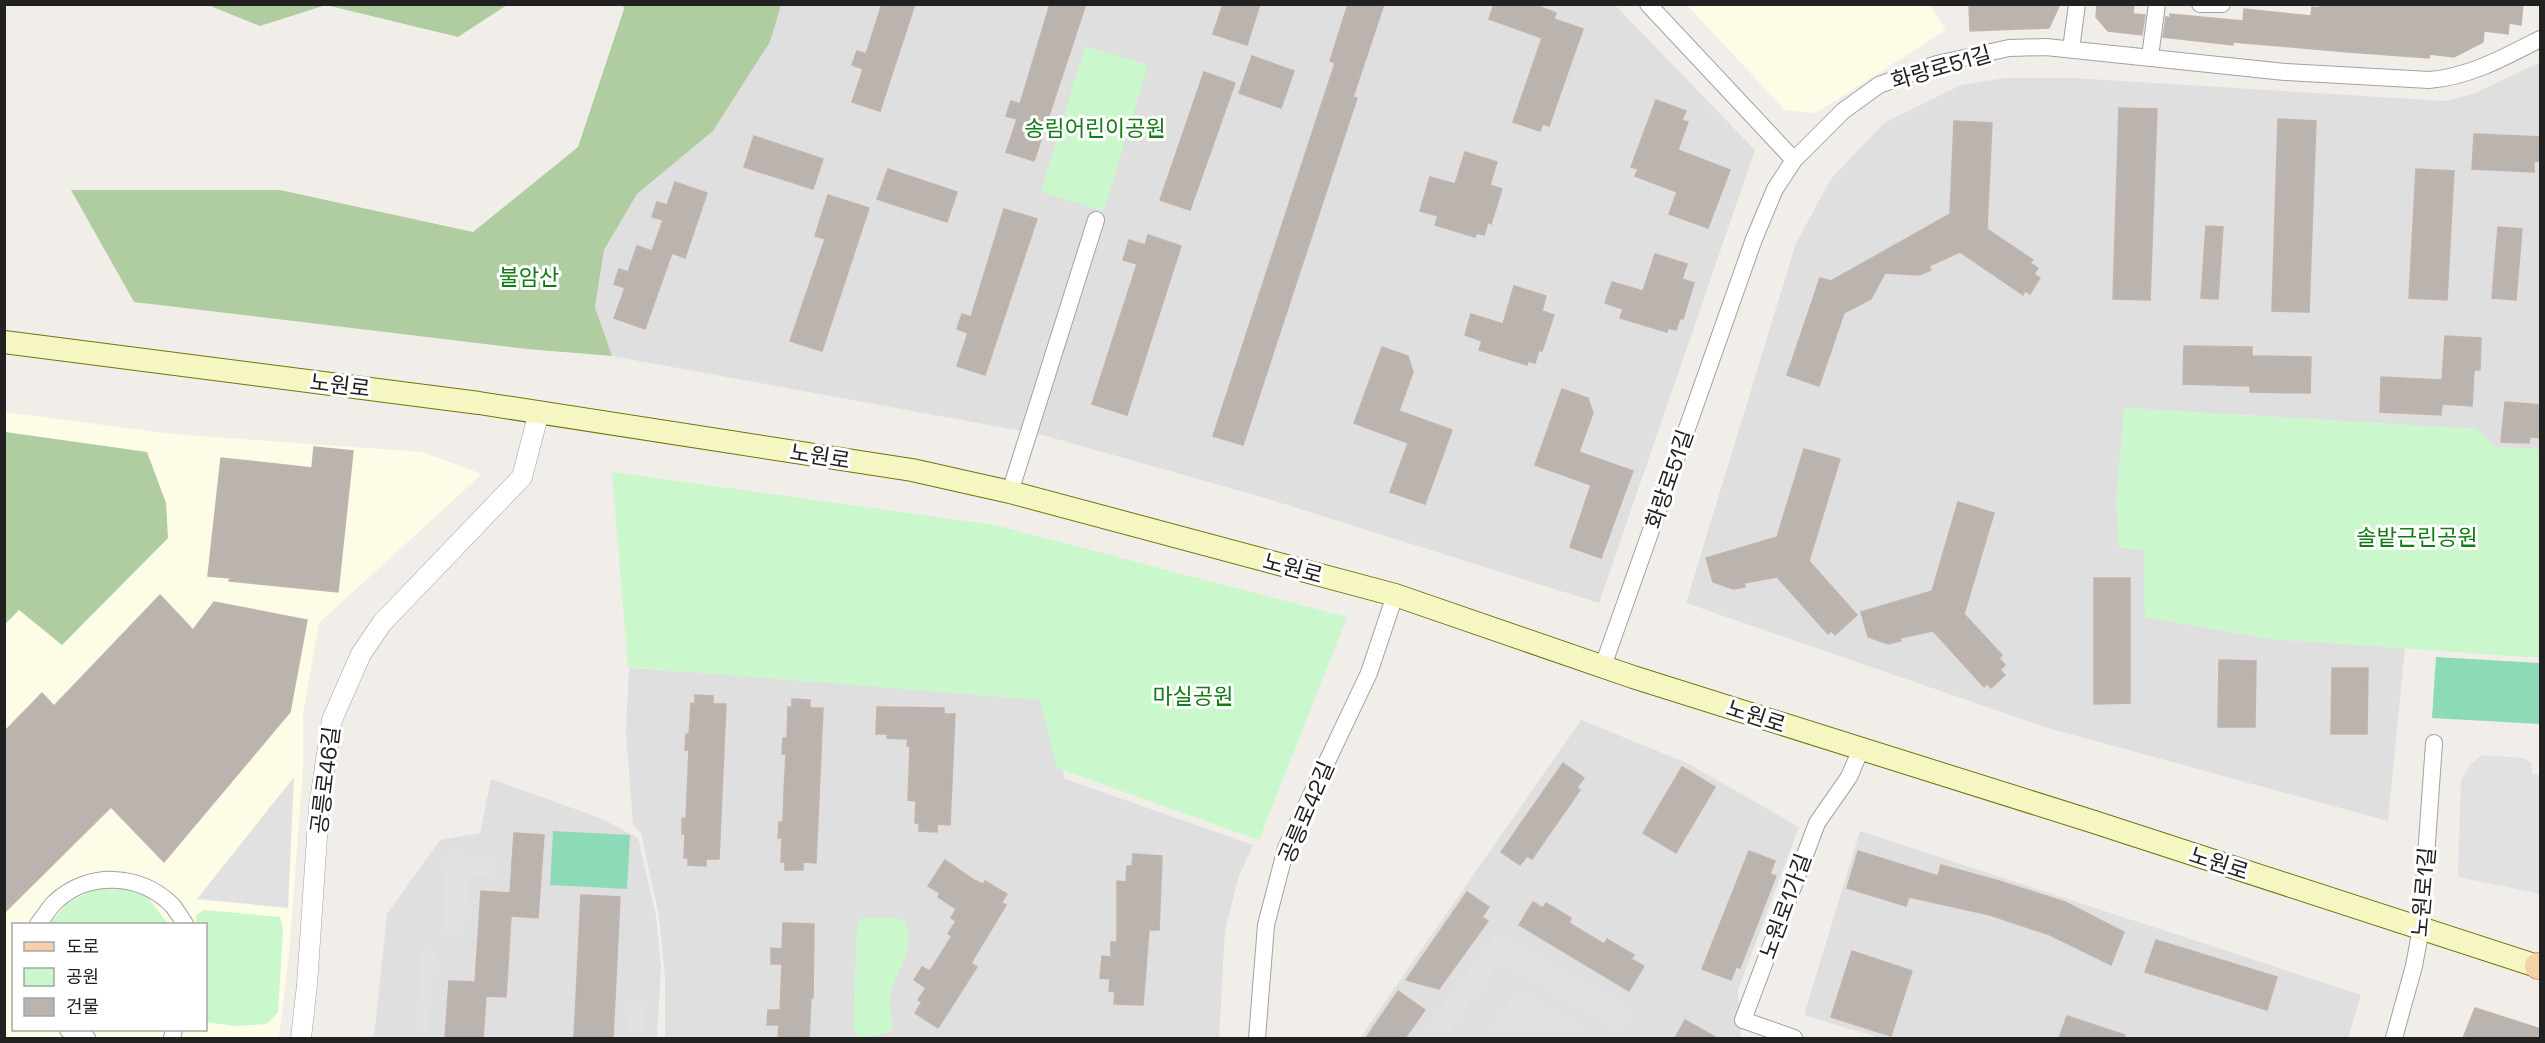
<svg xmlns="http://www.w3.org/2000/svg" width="2545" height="1043" viewBox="0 0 2545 1043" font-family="'Space Grotesk','Noto Sans KR',sans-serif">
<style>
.residential{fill:#dfdfdf}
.education{fill:#fdfce6;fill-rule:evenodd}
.forest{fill:#b0cda1}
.park{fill:#caf7cb}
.pitch{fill:#8ddab8}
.parking{fill:#e1e1e1}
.building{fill:#bbb3ae;stroke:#c2b4ac;stroke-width:1.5}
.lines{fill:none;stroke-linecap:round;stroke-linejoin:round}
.minor-casing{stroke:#a2a2a2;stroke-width:18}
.tertiary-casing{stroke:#a2a2a2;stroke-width:21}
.secondary-casing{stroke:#6f750c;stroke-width:24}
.primary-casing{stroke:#955f0a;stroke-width:27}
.minor{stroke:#fff;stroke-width:16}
.tertiary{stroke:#fff;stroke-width:20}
.secondary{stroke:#f6f6c2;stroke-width:22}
.primary{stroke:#f6d0a9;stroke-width:26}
.labels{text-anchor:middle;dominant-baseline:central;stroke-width:6;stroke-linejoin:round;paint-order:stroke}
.street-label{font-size:22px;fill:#212121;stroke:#fff}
.park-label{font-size:22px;fill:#137c16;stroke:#fff}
</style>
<rect width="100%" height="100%" fill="#f1eee9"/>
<g class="residential">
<polygon points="781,5 1615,5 1755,150 1599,603 1265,498 1039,434 612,356 595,307 604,250 637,194 713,131 770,42"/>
<polygon points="2540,62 2540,449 2495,447 2476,429 2125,408 2116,502 2119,547 2144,550 2145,617 2271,639 2405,648 2388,821 2048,728 1686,603 1796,243 1831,179 1884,123 1961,85 2006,78 2073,78 2445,101 2473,94"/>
<polygon points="629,668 1045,695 1065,779 1253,845 1239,876 1225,930 1219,1038 665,1038 665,978 659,916 641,833 633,824 626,732"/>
<polygon points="1581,720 1687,763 1799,827 1738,990 1741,1038 1360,1038"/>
<polygon points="491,779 600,818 638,838 656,916 661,966 657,1038 374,1038 387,914 440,840 480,833"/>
<polygon points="1860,831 2361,995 2348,1038 1880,1038 1804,1015"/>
</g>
<g class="education">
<polygon points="1687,5 1930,5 1946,30 1816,113 1785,110"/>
<path d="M 5,412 L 172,434 L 422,452 L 482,474 L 319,623 L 303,713 L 303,770 L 289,954 L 279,1038 L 5,1038 L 5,624 L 19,610 L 147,452 L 5,432 ZM 14,924 L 206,924 L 206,1030 L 14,1030 Z"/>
</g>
<g class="forest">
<polygon points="208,5 507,5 458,37 326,5 260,26"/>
<polygon points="623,5 781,5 770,42 713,131 637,194 604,250 595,307 612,356 527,349 134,302 71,190 280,190 473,232 578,147 624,9"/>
<polygon points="5,432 147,452 166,503 168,538 62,645 19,610 5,624"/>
</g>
<g class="park">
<polygon points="1085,46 1148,65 1104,211 1041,192"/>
<polygon points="2124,408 2477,429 2495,447 2540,449 2540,658 2271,639 2145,617 2144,550 2119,547 2116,502"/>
<polygon points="612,472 995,525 1347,617 1259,840 1057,768 1040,700 628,667"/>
<polygon points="104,884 126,884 146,895 168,924 50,924 66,904"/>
<polygon points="203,910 280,917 283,929 278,1012 267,1024 235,1026 206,1022 206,924 196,924 196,916"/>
<path d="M 866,917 L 900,919 L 905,921 C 917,953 897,967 891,994 C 888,1006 893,1016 893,1028 L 888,1033 L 860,1038 L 853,1029 L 857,927 L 861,919 Z"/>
</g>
<g class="pitch">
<polygon points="2436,657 2540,663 2540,724 2432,718"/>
<polygon points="553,831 630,835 627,889 550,885"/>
</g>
<g class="parking">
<polygon points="2482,755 2524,758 2532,764 2532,774 2540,775 2540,894 2458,877 2461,780 2470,765"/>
<polygon points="294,777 288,908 197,899"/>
<polygon points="447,854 495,857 494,877 468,875 464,935 442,934"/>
<polygon points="1496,934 1632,1010 1621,1030 1500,962 1444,1038 1419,1038"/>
<polygon points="422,948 435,949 428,1038 415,1038"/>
<polygon points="1518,991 1583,1028 1577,1038 1544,1038 1517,1023 1505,1038 1483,1038"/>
<polygon points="631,1002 646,1003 644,1038 628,1038"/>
</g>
<g class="building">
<polygon points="882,4 915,4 880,111 852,102 863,69 852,65 857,51 866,54"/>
<polygon points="1050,4 1086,4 1034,161 1006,152 1017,119 1006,116 1011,101 1020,104"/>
<polygon points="1223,4 1260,4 1247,45 1213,34"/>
<polygon points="1348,4 1384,4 1353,97 1357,98 1243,445 1213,436 1335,63 1330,61"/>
<polygon points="1494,4 1533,4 1556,13 1554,19 1583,29 1549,126 1543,124 1540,131 1513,122 1542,38 1489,19"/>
<polygon points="1969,4 2060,4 2049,28 1970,31"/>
<polygon points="2097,4 2134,4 2133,14 2145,15 2142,35 2108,31 2096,17"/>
<polygon points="2319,4 2523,4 2521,25 2509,23 2508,34 2484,31 2483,42 2454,57 2430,54 2429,58 2348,52 2233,42 2233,45 2163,37 2166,17 2170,18 2170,14 2243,21 2244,9 2311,16 2312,7 2319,8"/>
<polygon points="1252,56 1294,71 1281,108 1239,93"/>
<polygon points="1204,72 1235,83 1190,210 1160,200"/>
<polygon points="1656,100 1686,111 1682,120 1688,122 1678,150 1730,170 1708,228 1669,214 1677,192 1635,176 1638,169 1631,167"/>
<polygon points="2119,108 2157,109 2150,300 2113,299"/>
<polygon points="2278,119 2316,121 2309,312 2272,311"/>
<polygon points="1954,121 1992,123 1987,229 2033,260 2030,263 2038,268 2034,274 2040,278 2030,294 2025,291 2023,295 1960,252 1929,266 1931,270 1919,275 1885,273 1871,299 1844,313 1819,386 1787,375 1820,278 1831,281 1950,214"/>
<polygon points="2474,134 2541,137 2541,162 2534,161 2534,172 2472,169"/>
<polygon points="754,136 823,159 813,189 744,167"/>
<polygon points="1465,152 1497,162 1490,185 1502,189 1491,224 1488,222 1484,235 1477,233 1475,237 1435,225 1438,216 1420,211 1430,177 1455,184"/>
<polygon points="888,169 957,192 947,222 877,199"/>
<polygon points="2416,169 2454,171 2447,300 2409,298"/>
<polygon points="675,182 707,193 685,258 672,253 645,329 614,318 625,288 614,284 619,269 628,272 637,246 652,251 663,220 652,217 657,202 667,205"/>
<polygon points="828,195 869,208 822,351 790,341 825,239 815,236"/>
<polygon points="1004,209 1037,219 985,375 957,366 968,333 957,329 962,314 971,317"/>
<polygon points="2206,226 2223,227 2218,299 2201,298"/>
<polygon points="2498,227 2522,229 2516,300 2492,298"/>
<polygon points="1148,235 1181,246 1127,415 1092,404 1137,264 1123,260 1129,240 1145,245"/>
<polygon points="1655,254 1687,264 1682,279 1694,283 1683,319 1680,318 1676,330 1668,328 1667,332 1620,318 1623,309 1605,303 1612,282 1643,291"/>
<polygon points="1514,286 1546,296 1542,311 1554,315 1542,351 1539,350 1535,363 1528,361 1527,365 1479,350 1482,341 1465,335 1471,314 1503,324"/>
<polygon points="2445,336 2481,338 2480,370 2474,370 2472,406 2442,404 2441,415 2380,412 2381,377 2442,380"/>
<polygon points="2184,346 2252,347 2252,356 2311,357 2310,393 2250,392 2250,386 2183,384"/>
<polygon points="1382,347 1408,356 1413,372 1399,411 1452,430 1425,504 1390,492 1408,443 1354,423"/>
<polygon points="1562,389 1588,398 1593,413 1579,452 1633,471 1601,558 1570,547 1591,485 1535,465"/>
<polygon points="2505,402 2541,405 2541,438 2530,437 2529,443 2501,442"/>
<polygon points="314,447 353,451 338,592 229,581 231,578 208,576 221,458 312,468"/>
<polygon points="1804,449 1840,459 1809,561 1857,615 1835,635 1831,631 1828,634 1777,577 1744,583 1745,587 1733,589 1713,582 1706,558 1777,537"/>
<polygon points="1958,502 1994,513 1964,614 2002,655 1999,658 2005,665 2000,670 2005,675 1991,688 1987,684 1984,687 1933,631 1900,638 1901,641 1888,644 1868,637 1861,612 1932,591"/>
<polygon points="2094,578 2130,578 2130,703 2094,704"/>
<polygon points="160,595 193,630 214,602 307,620 290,712 164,862 111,807 4,913 4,732 42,693 54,706"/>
<polygon points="2219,660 2256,661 2255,727 2218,727"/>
<polygon points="2332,668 2368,668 2367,734 2331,734"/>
<polygon points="695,695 713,696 713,704 726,704 719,859 706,859 706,866 688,865 688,858 684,858 685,834 682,834 682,818 686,819 689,750 685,750 686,734 689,734 691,703 695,704"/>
<polygon points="792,699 810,700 810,708 823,708 816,863 803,862 803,870 785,870 785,862 781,862 782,838 778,838 779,822 783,822 784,792 786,754 782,754 783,738 787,738 788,707 792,707"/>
<polygon points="877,707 944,708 944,714 955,714 950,825 937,824 937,832 919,831 919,823 915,823 916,801 908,800 910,746 907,746 908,739 887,738 888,734 876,734"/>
<polygon points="1563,763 1584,778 1577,787 1580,790 1532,859 1527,856 1520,865 1501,852"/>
<polygon points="1682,767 1715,787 1676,853 1643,833"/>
<polygon points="514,833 544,835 538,918 511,916 506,997 486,996 483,1038 445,1038 449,981 475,982 481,891 510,893"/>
<polygon points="1749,851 1775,861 1770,874 1776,876 1740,968 1736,967 1731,980 1702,969"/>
<polygon points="1858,851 1938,876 1941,865 1999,881 2065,902 2124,932 2111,965 2050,935 1990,915 1909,897 1906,906 1847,888"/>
<polygon points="1133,854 1162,856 1159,930 1149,930 1143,1005 1114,1004 1115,992 1109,991 1110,979 1100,978 1102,956 1111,957 1111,942 1117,942 1117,881 1126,882 1127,866 1132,866"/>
<polygon points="945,860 974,880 983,884 985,881 1007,894 1001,903 1006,905 971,963 977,967 938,1028 915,1013 922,1002 918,1000 926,988 914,980 922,967 930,971 952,936 948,934 956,921 951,918 956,909 938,897 940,893 928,886"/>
<polygon points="1467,892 1489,907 1482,917 1488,921 1439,989 1406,980"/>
<polygon points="581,895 620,897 613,1038 574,1038"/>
<polygon points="1533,902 1543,908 1546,903 1571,918 1569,923 1604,944 1607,939 1634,955 1631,959 1644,966 1629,991 1519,925"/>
<polygon points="783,923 814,924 813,998 811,998 809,1038 778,1038 779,1025 767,1025 768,1010 780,1010 782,964 771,964 771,948 782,949"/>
<polygon points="2156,940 2277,977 2267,1010 2145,972"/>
<polygon points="1852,951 1912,971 1891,1036 1831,1017"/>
<polygon points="1398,991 1425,1010 1405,1038 1366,1038"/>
<polygon points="2475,1008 2541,1029 2541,1038 2463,1038"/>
<polygon points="2067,1016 2125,1035 2124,1038 2059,1038"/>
<polygon points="1685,1020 1717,1038 1675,1038"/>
</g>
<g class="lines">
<defs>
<g id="minor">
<polyline points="1648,4 1794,160"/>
<polyline points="2200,4 2222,4"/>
<polyline points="2071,49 2077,4"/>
<polyline points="2150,57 2157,4"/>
<polyline points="1010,492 1096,220"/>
<path d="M 1603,666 L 1754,239 L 1775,189 L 1794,160 L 1843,111 L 1879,85 L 1937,64 L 2009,48 L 2046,47 L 2285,72 L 2429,80 C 2469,77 2505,57 2540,39"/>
<path d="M 38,924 C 44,917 49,908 55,902 C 88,871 140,873 172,905 C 177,911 181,918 185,924"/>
<polyline points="68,1030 87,1038"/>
<polyline points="172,1038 174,1030"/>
<polyline points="1257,1038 1266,925 1286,848 1369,673 1395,595"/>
<polyline points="1794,1038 1743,1020 1817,823 1849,777 1861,749"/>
<polyline points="2394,1038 2414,966 2421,928 2434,743"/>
</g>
<polyline id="tertiary" points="301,1038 307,985 319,807 332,720 361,654 382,623 522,477 539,412"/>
<polyline id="secondary" points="4,342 479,403 912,470 1010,492 1395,595 1633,677 2091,821 2540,967"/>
<polyline id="primary" points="2538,966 2540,966"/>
</defs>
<use href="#minor" class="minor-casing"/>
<use href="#tertiary" class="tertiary-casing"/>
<use href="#secondary" class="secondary-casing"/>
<use href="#primary" class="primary-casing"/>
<use href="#minor" class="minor"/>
<use href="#tertiary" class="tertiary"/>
<use href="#secondary" class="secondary"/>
<use href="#primary" class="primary"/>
</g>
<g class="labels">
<g class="street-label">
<text transform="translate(1941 67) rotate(-16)">화랑로51길</text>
<text transform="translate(340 385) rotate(7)">노원로</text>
<text transform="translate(820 456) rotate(9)">노원로</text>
<text transform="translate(1669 479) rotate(-71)">화랑로51길</text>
<text transform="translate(1293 568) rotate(15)">노원로</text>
<text transform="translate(1756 716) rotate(18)">노원로</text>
<text transform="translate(325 780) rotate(-83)">공릉로46길</text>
<text transform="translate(1306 812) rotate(-67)">공릉로42길</text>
<text transform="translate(2219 863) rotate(18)">노원로</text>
<text transform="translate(2423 892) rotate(-85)">노원로1길</text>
<text transform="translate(1785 906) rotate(-70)">노원로1가길</text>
</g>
<g class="park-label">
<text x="1095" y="128">송림어린이공원</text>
<text x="529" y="277">불암산</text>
<text x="2417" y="537">솔밭근린공원</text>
<text x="1193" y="696">마실공원</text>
</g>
</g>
<rect width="2545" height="1043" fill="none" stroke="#212121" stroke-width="12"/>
<rect x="12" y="923" width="195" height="108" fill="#ffffff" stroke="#a6a6a6" stroke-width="1.5"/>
<rect x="24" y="942" width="30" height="9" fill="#f6d0a9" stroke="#a6a6a6" stroke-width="1.5"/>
<text x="66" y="953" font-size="18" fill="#212121">도로</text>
<rect x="24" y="968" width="30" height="18" fill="#caf7cb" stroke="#a6a6a6" stroke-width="1.5"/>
<text x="66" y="983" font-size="18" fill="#212121">공원</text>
<rect x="24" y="998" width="30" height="18" fill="#bbb3ae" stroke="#a6a6a6" stroke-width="1.5"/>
<text x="66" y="1013" font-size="18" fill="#212121">건물</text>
</svg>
